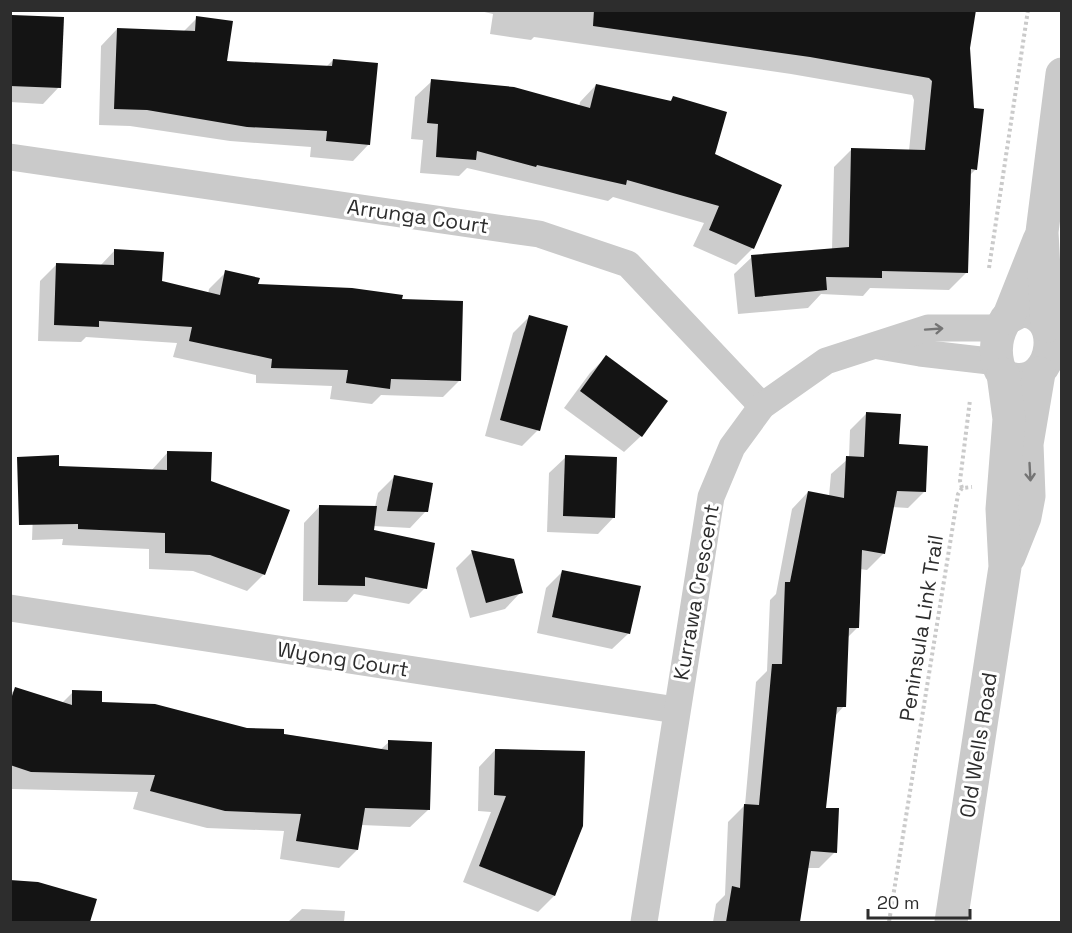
<svg xmlns="http://www.w3.org/2000/svg" width="1072" height="933" viewBox="0 0 1072 933" font-family="'Space Grotesk',sans-serif">
<style>
.shadow{fill:#0003}
.building{fill:#141414}
.lines{fill:none;stroke-linecap:round;stroke-linejoin:round}
.path{stroke:#cacaca;stroke-width:4;stroke-dasharray:3 3;stroke-linecap:butt}
.minor{stroke:#cacaca;stroke-width:27}
.tertiary{stroke:#cacaca;stroke-width:33}
.oneway{stroke:#747474}
.labels{text-anchor:middle;dominant-baseline:central;stroke-width:6;stroke-linejoin:round;paint-order:stroke}
.street-label{font-size:21px;fill:#2d2d2d;stroke:#fff}
</style>
<rect width="100%" height="100%" fill="#fff"/>
<g class="shadow">
<polygon points="476,10 974,10 969,48 976,169 969,176 967,272 949,290 870,288 863,296 821,294 808,308 738,314 734,274 752,257 832,250 834,167 852,149 909,151 914,100 912,95 791,74 534,37 531,40 490,34 493,14"/>
<polygon points="10,17 63,19 59,87 43,104 10,102"/>
<polygon points="197,18 226,63 326,67 333,60 369,144 353,161 310,157 311,147 230,141 130,126 99,125 101,46 117,29 183,32"/>
<polygon points="432,81 579,107 580,102 596,85 669,102 673,98 713,155 780,186 752,249 736,265 693,246 704,223 613,197 608,201 467,168 459,176 420,173 423,140 411,139 415,97"/>
<polygon points="115,250 160,282 208,294 209,289 226,272 256,286 401,300 459,381 443,397 381,395 372,404 330,399 332,386 256,383 256,375 173,357 177,343 86,337 81,342 38,341 40,281 56,265 100,266"/>
<polygon points="529,317 538,430 522,446 485,436 513,333"/>
<polygon points="606,357 641,436 624,452 564,408 590,373"/>
<polygon points="867,413 898,446 924,492 908,508 892,507 883,554 867,570 860,569 858,627 847,638 844,706 835,716 824,809 835,852 819,868 807,868 799,922 713,922 716,904 725,895 728,822 745,805 756,682 767,671 770,600 776,594 792,509 808,492 829,496 831,474 849,458 850,430"/>
<polygon points="168,452 210,482 264,574 247,591 193,571 149,569 149,549 62,545 63,539 32,540 34,484 151,471"/>
<polygon points="566,457 614,517 598,534 547,532 549,473"/>
<polygon points="394,477 426,511 410,528 373,526 372,531 425,588 409,604 354,594 347,602 303,601 304,523 320,506 375,507 378,493"/>
<polygon points="472,552 521,592 505,609 470,618 456,568"/>
<polygon points="563,571 629,633 612,649 537,633 546,588"/>
<polygon points="16,689 62,703 73,692 100,704 380,750 389,742 428,810 410,827 361,825 357,850 339,868 280,859 284,831 207,828 133,809 138,792 12,789 10,694"/>
<polygon points="495,750 554,896 538,912 463,882 491,812 478,811 479,767"/>
<polygon points="10,882 95,900 88,922 10,922"/>
<polygon points="302,909 345,911 344,922 288,922"/>
<polygon points="131,921 157,922 129,922"/>
</g>
<g class="building">
<polygon points="594,10 976,10 970,48 974,108 984,109 977,170 971,169 968,273 882,271 882,278 826,277 827,290 755,297 751,255 849,247 851,148 925,150 932,81 929,78 810,57 593,26"/>
<polygon points="12,15 64,17 61,88 10,86"/>
<polygon points="196,16 233,21 227,61 332,66 333,59 378,63 370,145 326,141 327,131 247,127 147,110 114,109 117,28 195,31"/>
<polygon points="431,79 514,87 590,108 596,84 671,101 673,96 727,112 715,154 782,185 754,249 709,230 719,206 627,180 626,185 537,165 536,167 477,151 476,160 436,157 438,124 427,123"/>
<polygon points="114,249 164,252 162,281 220,295 225,270 260,278 258,284 352,288 403,295 402,299 463,301 461,381 391,379 390,389 346,383 348,370 271,368 272,359 189,341 192,327 99,321 99,327 54,325 56,263 114,265"/>
<polygon points="529,315 568,326 540,431 500,420"/>
<polygon points="606,355 668,401 642,437 580,391"/>
<polygon points="866,412 901,414 899,444 928,446 926,492 897,491 885,554 862,550 859,628 849,628 846,707 837,707 826,808 839,808 837,853 811,851 800,922 726,922 732,886 740,888 744,804 759,805 772,664 782,664 785,582 790,582 808,491 844,498 846,456 864,457"/>
<polygon points="167,451 212,452 211,481 290,510 265,575 210,555 165,553 165,533 78,529 78,524 19,525 17,457 59,455 59,466 167,470"/>
<polygon points="565,455 617,457 615,518 563,516"/>
<polygon points="394,475 433,483 428,512 387,511"/>
<polygon points="319,505 377,506 374,530 435,543 427,589 365,577 365,586 318,585"/>
<polygon points="471,550 514,559 523,593 486,603"/>
<polygon points="562,570 641,586 630,634 552,617"/>
<polygon points="15,687 72,705 72,690 102,691 102,702 155,704 247,728 284,729 284,734 388,750 388,740 432,742 430,810 365,808 358,850 296,841 301,814 225,811 150,791 155,775 31,772 10,765 10,702"/>
<polygon points="495,749 585,751 583,826 555,896 479,866 506,796 494,795"/>
<polygon points="10,880 38,882 97,899 90,922 10,922"/>
</g>
<g class="lines">
<g class="path">
<polyline points="989,268 1028,10"/>
<polyline points="962,488 960,481 970,400"/>
<polyline points="889,922 958,494 962,488 972,487"/>
</g>
<g class="minor">
<polyline points="10,157 539,234 628,264 762,406"/>
<polyline points="879,346 920,353 998,362"/>
<polyline points="10,608 676,710"/>
<polyline points="644,922 711,497 732,447 762,406 826,361 928,328 1000,328"/>
</g>
<g class="tertiary">
<path d="M 1021,311 C 1065,311 1056,386 1014,379 C 1005,378 1000,372 998,364 C 994,347 997,333 1006,319 Z"/>
<polyline points="1008,318 1039,240"/>
<polyline points="1047,326 1042,232 1062,74"/>
<polyline points="1009,557 1025,517 1029,496 1027,444 1039,373"/>
<polyline points="951,922 1005,567 1002,509 1009,419 1003,374"/>
</g>
</g>
<defs><path id="oneway-shaft" d="M-6 0H5M1.5-3L5.5 0L1.5 3" fill="none" stroke-width="1.6" stroke-linecap="round" stroke-linejoin="round" transform="scale(1.5)"/></defs>
<g class="oneway">
<use href="#oneway-shaft" transform="translate(934 329) rotate(-4)"/>
<use href="#oneway-shaft" transform="translate(1030 472) rotate(87)"/>
</g>
<g class="labels">
<g class="street-label">
<text transform="translate(418 216) rotate(8)">Arrunga Court</text>
<text transform="translate(696 592) rotate(-80)">Kurrawa Crescent</text>
<text transform="translate(921 628) rotate(-81)">Peninsula Link Trail</text>
<text transform="translate(343 659) rotate(9)">Wyong Court</text>
<text transform="translate(978 745) rotate(-81)">Old Wells Road</text>
</g>
</g>
<rect width="1072" height="933" fill="none" stroke="#2d2d2d" stroke-width="24"/>
<path d="M868 909v9h102v-9" fill="none" stroke="#2d2d2d" stroke-width="3"/>
<text x="877" y="909" font-size="18" fill="#2d2d2d" stroke="#ffffff" stroke-width="4.5" paint-order="stroke">20 m</text>
</svg>
